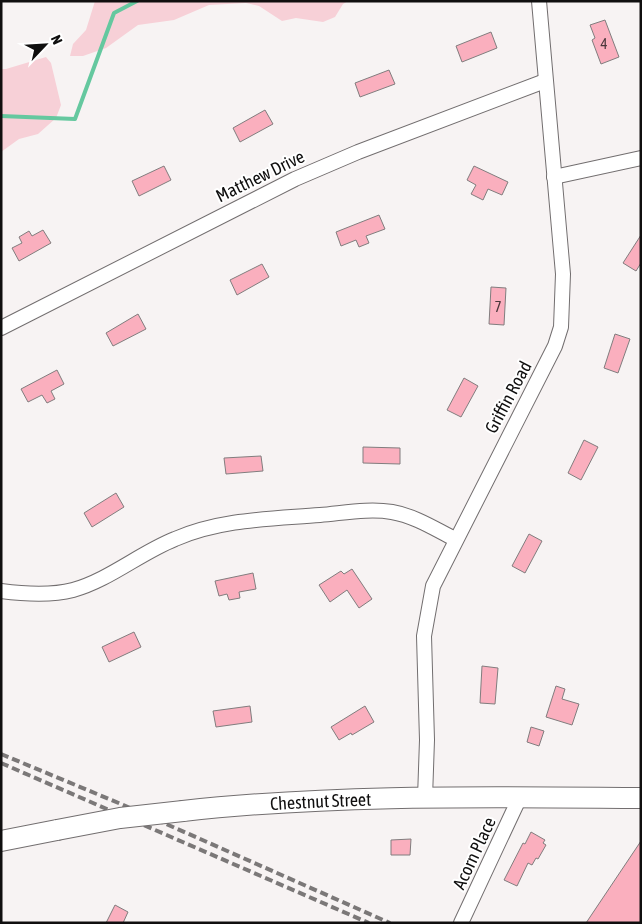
<svg xmlns="http://www.w3.org/2000/svg" width="642" height="924" viewBox="0 0 642 924" font-family="'Asap Condensed',sans-serif">
<style>
.green{fill:#f7d0d7}
.lines{fill:none;stroke-linecap:round;stroke-linejoin:round}
.stream{stroke:#65c89f;stroke-width:4}
.building{fill:#faafbe;stroke:#817d7e}
.minor-casing{stroke:#726e6f;stroke-width:16}
.secondary-casing{stroke:#726e6f;stroke-width:22}
.minor{stroke:#fff;stroke-width:14}
.secondary{stroke:#fff;stroke-width:20}
.rail{stroke:#7b7878;stroke-width:4;stroke-dasharray:8 4;stroke-linecap:butt}
.secondary-bridge-casing{stroke:#726e6f;stroke-width:22;stroke-linecap:butt}
.secondary-bridge{stroke:#fff;stroke-width:20}
.labels{text-anchor:middle;dominant-baseline:central;stroke-width:4;stroke-linejoin:round;paint-order:stroke}
.number-label{font-size:15px;fill:#4a373b}
.street-label{font-size:18px;fill:#100f0f;stroke:#fff}
</style>
<rect width="100%" height="100%" fill="#f7f3f3"/>
<g class="green">
<polygon points="95,1 348,1 343,4 335,17 323,22 296,18 282,21 259,6 246,3 209,5 174,20 138,25 106,48 83,56 70,56 73,44 86,30"/>
<polygon points="46,57 51,63 61,105 56,118 38,134 19,139 1,152 1,69 6,69"/>
</g>
<g class="lines">
<polyline class="stream" points="1,116 75,119 114,13 137,1"/>
</g>
<g class="building">
<polygon points="605,20 619,57 601,64 592,40 595,38 590,25"/>
<polygon points="491,32 497,48 462,62 456,46"/>
<polygon points="389,70 395,84 360,97 355,83"/>
<polygon points="265,110 273,124 240,142 233,128"/>
<polygon points="164,166 171,180 139,196 132,181"/>
<polygon points="474,166 508,182 502,195 488,189 483,200 471,194 476,185 467,180"/>
<polygon points="379,215 385,229 366,236 369,243 359,247 356,240 341,246 336,232"/>
<polygon points="43,230 51,243 19,261 12,248 22,243 19,237 29,231 32,236"/>
<polygon points="641,235 641,263 636,271 623,263"/>
<polygon points="262,264 269,277 237,295 230,280"/>
<polygon points="491,287 506,288 504,325 489,324"/>
<polygon points="138,314 146,329 113,346 106,333"/>
<polygon points="615,334 630,339 618,373 604,368"/>
<polygon points="57,370 64,384 51,391 55,399 47,403 42,395 28,402 21,389"/>
<polygon points="464,378 478,386 461,417 447,410"/>
<polygon points="584,440 598,447 581,480 568,473"/>
<polygon points="363,447 400,448 400,464 363,463"/>
<polygon points="261,456 263,471 226,474 224,458"/>
<polygon points="116,493 124,507 92,527 84,513"/>
<polygon points="529,534 542,541 525,573 512,566"/>
<polygon points="352,569 372,599 359,608 347,590 330,602 319,585 341,571 344,574"/>
<polygon points="253,573 256,589 239,592 240,598 229,600 227,594 219,596 215,581"/>
<polygon points="134,632 141,647 109,662 102,647"/>
<polygon points="482,666 498,668 495,704 480,703"/>
<polygon points="556,686 565,689 562,699 579,704 572,725 546,717"/>
<polygon points="250,706 252,722 216,727 213,711"/>
<polygon points="365,706 374,722 352,735 351,733 339,740 331,727"/>
<polygon points="531,727 544,731 539,746 527,742"/>
<polygon points="531,832 545,840 543,843 546,845 538,859 536,858 532,865 528,863 517,886 504,880 523,843 525,844"/>
<polygon points="411,839 410,855 391,855 391,840"/>
<polygon points="641,841 641,923 586,923"/>
<polygon points="115,905 128,912 123,923 106,923"/>
</g>
<g class="lines">
<defs>
<g id="minor">
<polyline points="554,177 641,158"/>
<polyline points="1,328 295,179 358,152 545,81"/>
<path d="M 1,591 C 24,594 50,596 73,590 C 109,580 140,553 175,539 C 221,519 271,519 320,515 C 344,513 369,508 392,512 C 415,516 435,529 455,539"/>
<polyline points="425,798 427,740 424,636 433,586 555,346 561,327 563,274 539,1"/>
<polyline points="461,923 519,799"/>
</g>
<g id="secondary">
<path id="s1" d="M 183,811 C 335,794 488,797 641,798"/>
<polyline points="1,841 57,830"/>
</g>
</defs>
<use href="#minor" class="minor-casing"/>
<use href="#secondary" class="secondary-casing"/>
<use href="#minor" class="minor"/>
<use href="#secondary" class="secondary"/>
<g class="rail">
<polyline points="1,754 121,804 390,923"/>
<polyline points="1,763 369,923"/>
</g>
<defs>
<polyline id="secondary-bridge" points="57,830 120,818 183,811"/>
</defs>
<use href="#secondary-bridge" class="secondary-bridge-casing"/>
<use href="#secondary-bridge" class="secondary-bridge"/>
</g>
<g class="labels">
<g class="number-label">
<text x="604" y="43">4</text>
<text x="498" y="306">7</text>
</g>
<g class="street-label">
<text transform="translate(260 176) rotate(-26)">Matthew Drive</text>
<text transform="translate(508 397) rotate(-62)">Griffin Road</text>
<text stroke="none"><textPath href="#s1" startOffset="138">Chestnut Street</textPath></text>
<text transform="translate(474 853) rotate(-65)">Acorn Place</text>
</g>
</g>
<rect width="642" height="924" fill="none" stroke="#100f0f" stroke-width="5"/>
<g transform="translate(45 45) rotate(65)" stroke="#ffffff" stroke-width="4" paint-order="stroke">
<path d="M0-4L9 19L0 12L-9 19Z" fill="#100f0f"/>
<text y="-8" font-size="14" font-weight="bold" text-anchor="middle" fill="#100f0f">N</text>
</g>
</svg>
